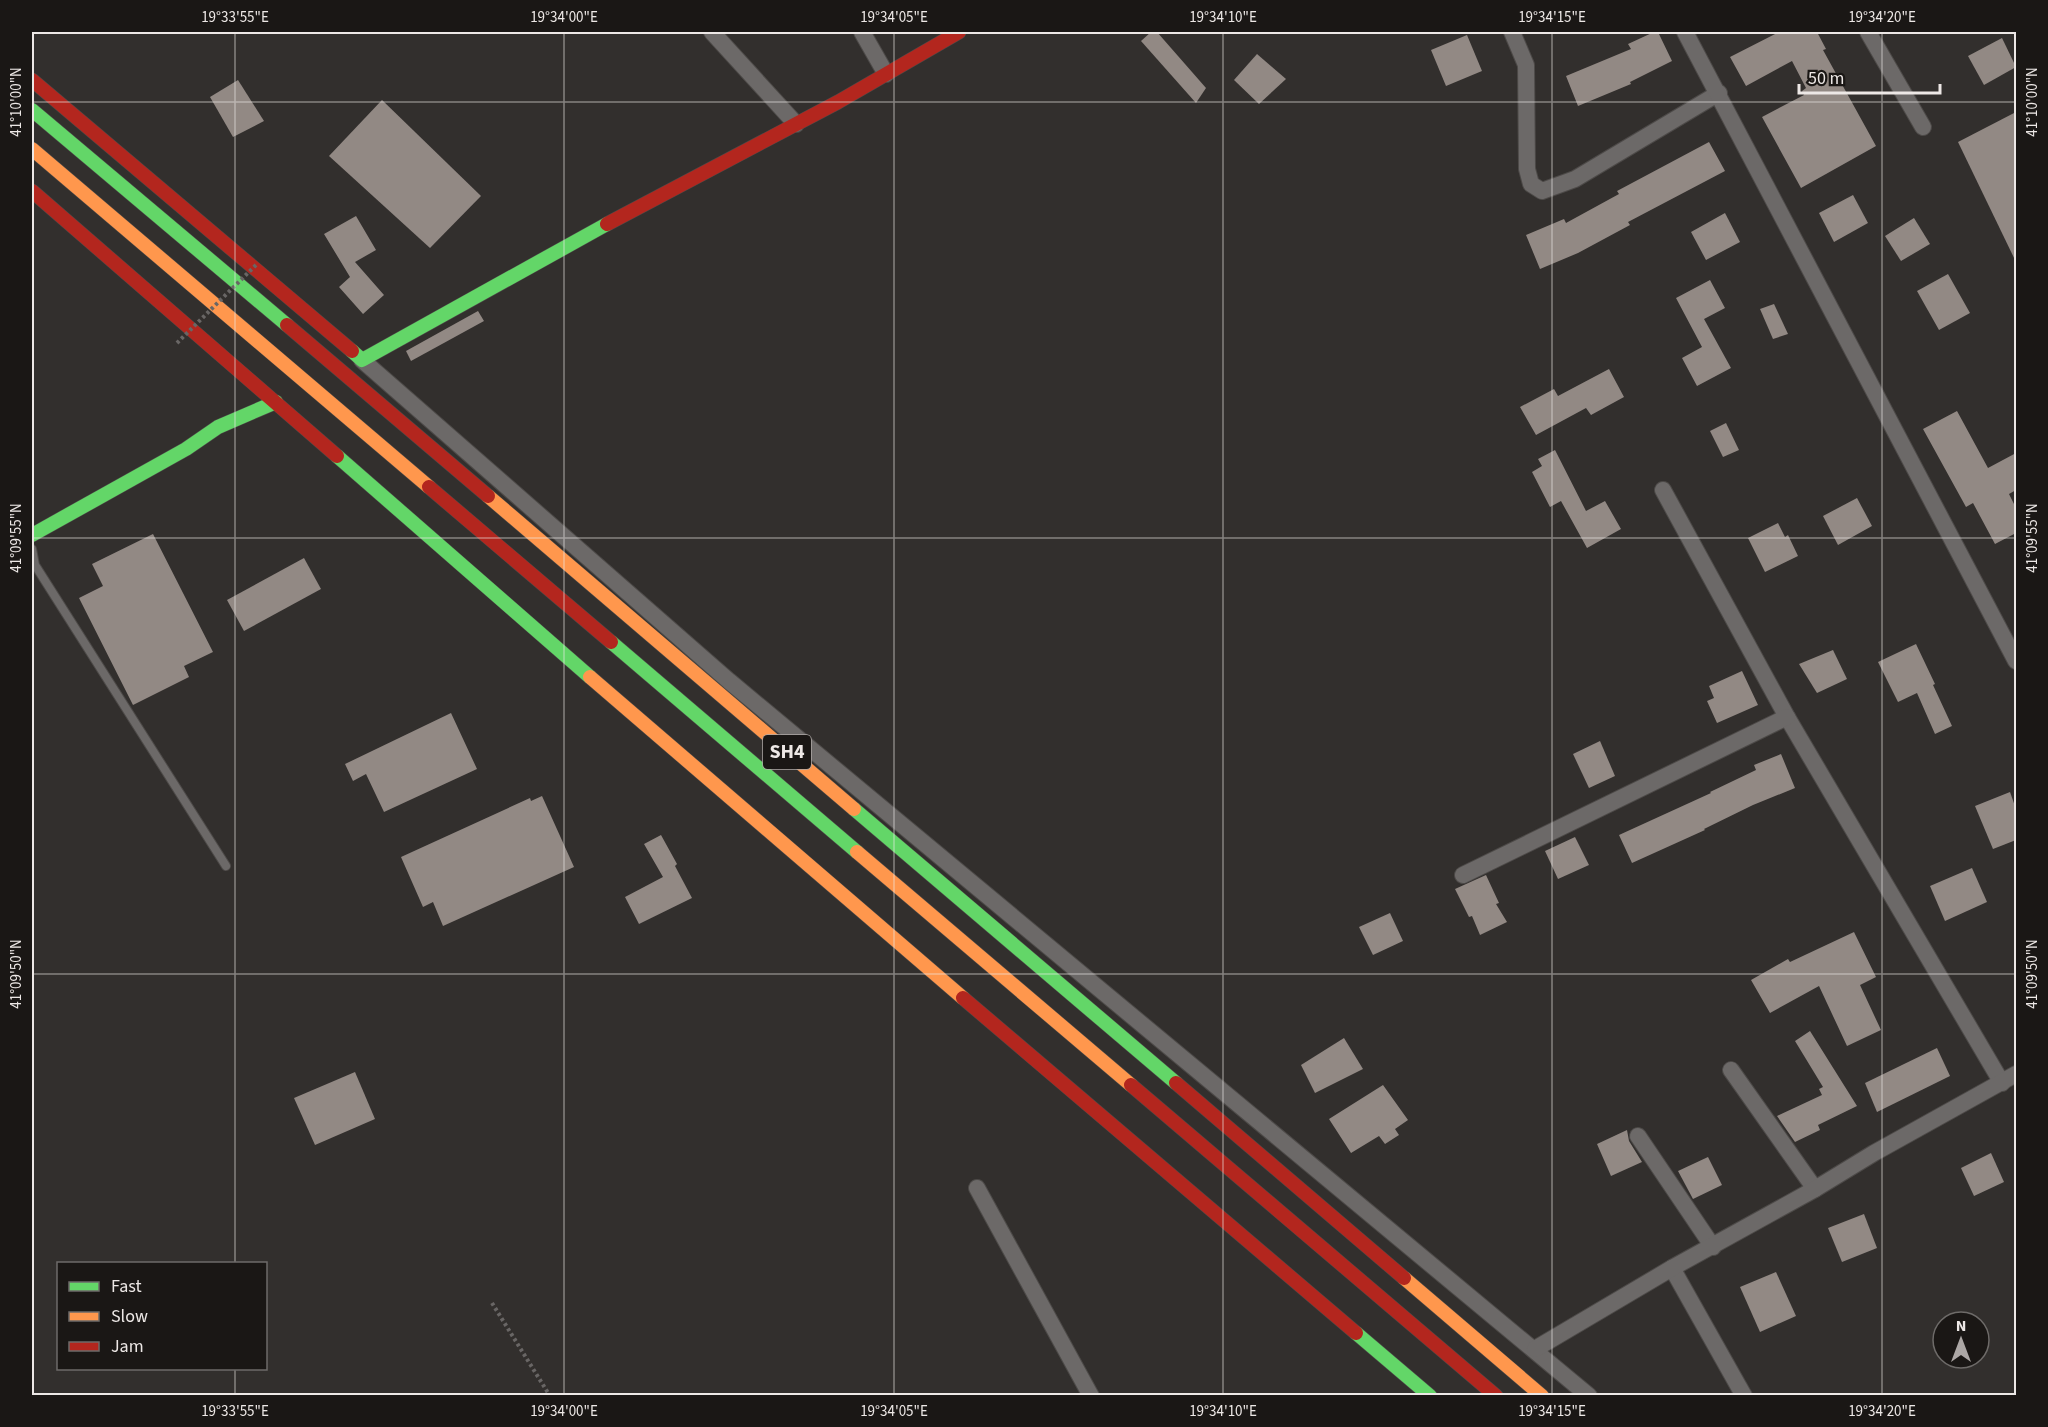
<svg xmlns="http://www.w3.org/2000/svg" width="2048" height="1427" viewBox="0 0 2048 1427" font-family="'Source Sans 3',sans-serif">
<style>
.building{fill:#928984}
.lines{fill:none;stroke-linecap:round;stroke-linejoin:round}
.lane-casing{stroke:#4d4a48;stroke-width:10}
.street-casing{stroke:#4d4a48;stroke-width:18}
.fast-casing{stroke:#4d4a48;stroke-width:15}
.slow-casing{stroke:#4d4a48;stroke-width:15}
.jam-casing{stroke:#4d4a48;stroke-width:15}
.path{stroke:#696665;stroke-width:4;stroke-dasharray:3 3;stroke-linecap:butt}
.lane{stroke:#6c6968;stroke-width:8}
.street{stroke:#6c6968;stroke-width:16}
.fast{stroke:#63d668;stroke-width:14}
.slow{stroke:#ff974d;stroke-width:14}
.jam{stroke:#b3261e;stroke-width:14}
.path-bridge{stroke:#696665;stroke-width:4;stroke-dasharray:3 3;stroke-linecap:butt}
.ticks{fill:none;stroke:#ede8e6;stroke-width:1.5;stroke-opacity:0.45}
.labels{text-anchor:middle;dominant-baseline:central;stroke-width:6;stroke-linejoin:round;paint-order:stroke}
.shield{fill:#1a1715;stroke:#aea9a7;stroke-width:1.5}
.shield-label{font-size:20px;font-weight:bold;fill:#ede8e6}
.neatline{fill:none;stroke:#ede8e6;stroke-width:2}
.ticks-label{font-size:15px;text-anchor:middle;fill:#ede8e6}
</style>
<rect width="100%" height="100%" fill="#322f2d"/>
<g class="building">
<polygon points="1151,32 1157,32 1206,88 1196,103 1141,41"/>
<polygon points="1654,32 1658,32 1672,61 1630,82 1631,84 1578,106 1566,76 1631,49 1628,44"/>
<polygon points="1779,32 1817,32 1826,49 1823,50 1876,146 1801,188 1762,117 1804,95 1802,91 1806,88 1792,61 1746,86 1730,57"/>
<polygon points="1467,35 1482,71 1446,86 1431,50"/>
<polygon points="2002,38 2016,67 1984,85 1968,56"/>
<polygon points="1257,54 1286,79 1259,104 1234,80"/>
<polygon points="238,80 264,121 233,137 210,97"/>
<polygon points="382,100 481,196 430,248 329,156"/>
<polygon points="2016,112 2016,262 1958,142"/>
<polygon points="1709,142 1725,171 1628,222 1630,225 1578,253 1540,269 1526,235 1564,219 1566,223 1619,194 1617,191"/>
<polygon points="1853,195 1868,223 1834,242 1819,213"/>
<polygon points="1725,213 1740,242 1706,260 1691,232"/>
<polygon points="356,216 376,250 355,262 384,295 363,314 339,287 350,277 324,234"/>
<polygon points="1914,218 1930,244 1901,261 1885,236"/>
<polygon points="1948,274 1970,313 1939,330 1917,291"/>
<polygon points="1710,280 1725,308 1704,319 1731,368 1697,386 1682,358 1702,347 1676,298"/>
<polygon points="1774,304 1788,334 1773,339 1760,309"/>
<polygon points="478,311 484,321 411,361 406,351"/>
<polygon points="1609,369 1624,397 1591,415 1586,408 1536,435 1520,407 1554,389 1558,396"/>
<polygon points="1957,411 1988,468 2016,453 2016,490 2009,494 2016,508 2016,533 1995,544 1973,503 1966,507 1923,429"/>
<polygon points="1726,423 1739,450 1723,457 1710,431"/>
<polygon points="1555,450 1586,511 1605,501 1621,529 1587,548 1561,501 1550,507 1532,472 1542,466 1538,459"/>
<polygon points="1857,498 1872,526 1838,545 1823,516"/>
<polygon points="1778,523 1785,537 1788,535 1798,556 1765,572 1748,538"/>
<polygon points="153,534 213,652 184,666 189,677 133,705 79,598 103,586 92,564"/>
<polygon points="304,558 321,589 244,631 227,600"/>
<polygon points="1916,644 1935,684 1933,685 1952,726 1935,734 1917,693 1898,702 1878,662"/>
<polygon points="1833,650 1847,679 1817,693 1799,664"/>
<polygon points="1742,671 1758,705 1717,723 1707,701 1714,698 1709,686"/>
<polygon points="451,713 477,769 384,812 366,774 353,781 345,764"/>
<polygon points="1600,741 1615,776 1589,788 1573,754"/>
<polygon points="1781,754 1795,788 1753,805 1704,829 1705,830 1632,863 1619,835 1711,793 1710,792 1756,770 1754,765"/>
<polygon points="2010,792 2016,809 2016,840 1993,849 1975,806"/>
<polygon points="542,796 574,867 443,926 433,902 423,907 401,857 530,798 531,801"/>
<polygon points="661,835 677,864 675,866 692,898 639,924 625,897 663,877 644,844"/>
<polygon points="1575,837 1589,865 1558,879 1545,851"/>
<polygon points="1972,868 1987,902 1945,921 1930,886"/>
<polygon points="1486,875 1499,903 1496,904 1507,922 1480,935 1472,916 1469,917 1455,889"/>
<polygon points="1390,913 1403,941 1373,955 1359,927"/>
<polygon points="1854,932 1876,977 1860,985 1881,1030 1847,1046 1819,986 1770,1013 1751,980 1788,959 1790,962"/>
<polygon points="1810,1031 1857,1106 1818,1125 1820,1130 1795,1142 1777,1116 1822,1095 1819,1089 1823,1087 1795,1041"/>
<polygon points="1344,1038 1363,1069 1315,1093 1301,1065"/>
<polygon points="1937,1048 1950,1076 1877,1112 1865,1083"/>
<polygon points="355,1072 375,1119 315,1145 294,1098"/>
<polygon points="1383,1085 1408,1120 1395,1129 1399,1135 1385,1144 1379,1136 1351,1153 1329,1119"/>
<polygon points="1627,1130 1629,1141 1642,1162 1611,1176 1597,1144"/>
<polygon points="1991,1153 2004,1182 1974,1196 1961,1168"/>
<polygon points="1708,1157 1722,1185 1693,1199 1678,1171"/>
<polygon points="1864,1214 1877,1248 1842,1262 1828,1228"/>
<polygon points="1776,1272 1796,1316 1760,1332 1740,1287"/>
</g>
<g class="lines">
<defs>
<polyline id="lane" points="32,549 35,565 226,866"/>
<g id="street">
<polyline points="712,32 796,124"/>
<polyline points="862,32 886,74"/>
<polyline points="1512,32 1526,65 1527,169 1531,184 1542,191 1575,179 1719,93"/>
<polyline points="1685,32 2016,661"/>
<polyline points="1868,32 1923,127"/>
<polyline points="362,360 729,681 1589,1396"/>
<polyline points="1663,490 1787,717 2002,1083"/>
<polyline points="1463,875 1787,717"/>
<polyline points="1731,1070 1815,1189"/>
<polyline points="1638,1136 1713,1247"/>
<polyline points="977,1188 1091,1396"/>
<polyline points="1672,1268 1744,1396"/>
<polyline points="1535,1349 1672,1268 1815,1189 1874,1153 2016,1074"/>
</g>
<g id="fast">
<polyline points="32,110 287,325"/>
<polyline points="352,351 362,360 607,224"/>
<polyline points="337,456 590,677"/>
<polyline points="32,535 186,449 218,427 276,402"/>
<polyline points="611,642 857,852"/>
<polyline points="854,809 1176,1083"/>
<polyline points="1356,1333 1430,1396"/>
</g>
<g id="slow">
<polyline points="32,149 429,487"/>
<polyline points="488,496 854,809"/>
<polyline points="590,677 963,998"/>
<polyline points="857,852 1131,1085"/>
<polyline points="1404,1278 1542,1396"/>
</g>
<g id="jam">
<polyline points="32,80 352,351"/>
<polyline points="32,191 337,456"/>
<polyline points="607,224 838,102 959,32"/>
<polyline points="287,325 488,496"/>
<polyline points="429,487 611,642"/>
<polyline points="963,998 1356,1333"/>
<polyline points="1176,1083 1404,1278"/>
<polyline points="1131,1085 1496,1396"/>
</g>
</defs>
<use href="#lane" class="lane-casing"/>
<use href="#street" class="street-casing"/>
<use href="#fast" class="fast-casing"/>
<use href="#slow" class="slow-casing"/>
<use href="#jam" class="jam-casing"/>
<polyline class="path" points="492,1303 550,1396"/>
<use href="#lane" class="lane"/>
<use href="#street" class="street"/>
<use href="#fast" class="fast"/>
<use href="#slow" class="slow"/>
<use href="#jam" class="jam"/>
<polyline class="path-bridge" points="177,343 258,263"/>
</g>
<path class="ticks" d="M 235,32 L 235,1264M 564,32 L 564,1396M 894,32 L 894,1396M 1223,32 L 1223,1396M 1552,32 L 1552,1396M 1882,32 L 1882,1396M 32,102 L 2016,102M 32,538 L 2016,538M 32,974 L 2016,974M 235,1368 L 235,1396"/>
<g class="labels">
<rect class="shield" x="763" y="735" width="48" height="34" rx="4.5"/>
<g class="shield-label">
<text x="787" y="752">SH4</text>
</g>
</g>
<rect width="2048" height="1427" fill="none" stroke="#1a1715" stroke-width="66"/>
<rect x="57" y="1262" width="210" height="108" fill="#1a1715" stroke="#6e6b69" stroke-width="1.5"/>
<rect x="69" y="1282" width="30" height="9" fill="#63d668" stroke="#6e6b69" stroke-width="1.5"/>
<text x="111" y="1292" font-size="18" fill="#ede8e6">Fast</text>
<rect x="69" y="1312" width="30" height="9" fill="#ff974d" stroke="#6e6b69" stroke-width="1.5"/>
<text x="111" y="1322" font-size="18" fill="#ede8e6">Slow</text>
<rect x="69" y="1342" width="30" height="9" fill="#b3261e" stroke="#6e6b69" stroke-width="1.5"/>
<text x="111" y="1352" font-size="18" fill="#ede8e6">Jam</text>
<g transform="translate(1961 1340)"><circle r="28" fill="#1a1715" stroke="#6e6b69" stroke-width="1.5"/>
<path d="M0-4.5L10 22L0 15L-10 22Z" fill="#aca7a5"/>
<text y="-9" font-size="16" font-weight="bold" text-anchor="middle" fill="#ede8e6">N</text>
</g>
<path d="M1799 84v9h141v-9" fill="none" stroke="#ede8e6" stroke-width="3"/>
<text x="1808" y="84" font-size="18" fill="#ede8e6" stroke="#1a1715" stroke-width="4.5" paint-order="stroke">50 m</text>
<rect x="33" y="33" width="1982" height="1361" class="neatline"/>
<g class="ticks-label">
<text x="235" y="22">19°33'55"E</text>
<text x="564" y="22">19°34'00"E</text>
<text x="894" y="22">19°34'05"E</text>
<text x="1223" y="22">19°34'10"E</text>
<text x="1552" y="22">19°34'15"E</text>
<text x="1882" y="22">19°34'20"E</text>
<text transform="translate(16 102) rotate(-90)" y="5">41°10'00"N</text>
<text transform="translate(2032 102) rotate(-90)" y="5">41°10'00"N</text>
<text transform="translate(16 538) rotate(-90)" y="5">41°09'55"N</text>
<text transform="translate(2032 538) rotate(-90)" y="5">41°09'55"N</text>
<text transform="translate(16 974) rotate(-90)" y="5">41°09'50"N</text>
<text transform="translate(2032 974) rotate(-90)" y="5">41°09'50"N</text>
<text x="235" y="1416">19°33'55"E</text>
<text x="564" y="1416">19°34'00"E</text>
<text x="894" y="1416">19°34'05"E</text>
<text x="1223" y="1416">19°34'10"E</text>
<text x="1552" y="1416">19°34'15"E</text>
<text x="1882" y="1416">19°34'20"E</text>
</g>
</svg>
